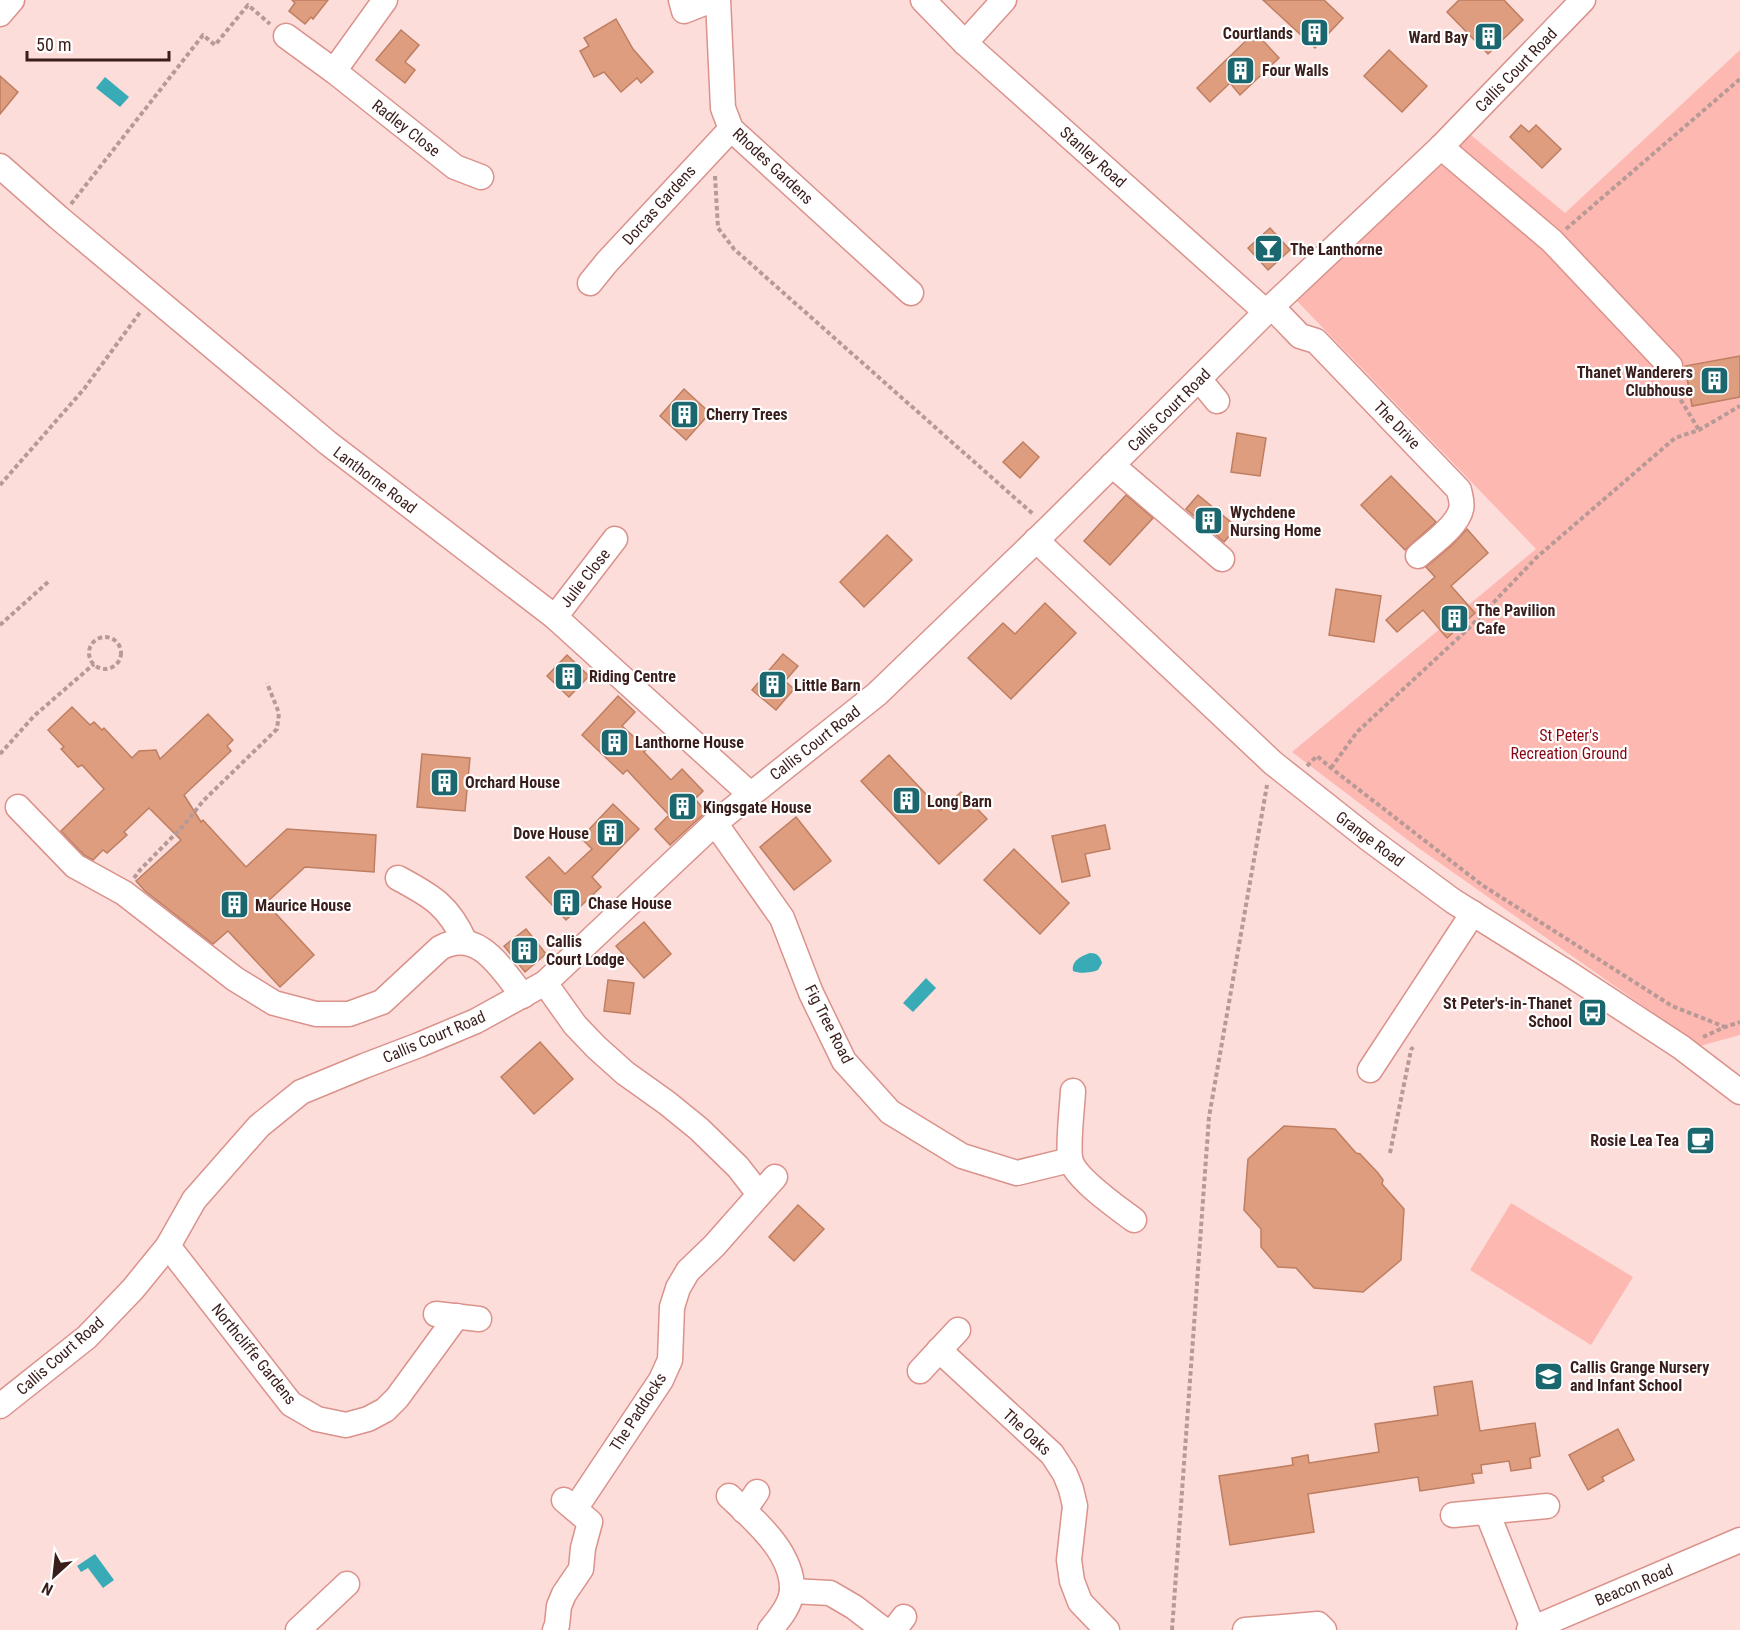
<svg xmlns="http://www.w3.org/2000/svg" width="1740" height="1630" viewBox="0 0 1740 1630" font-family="'Roboto Condensed',sans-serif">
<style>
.green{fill:#fdb8b1}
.water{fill:#38abb6}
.building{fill:#df9d7f;stroke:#be7e61;stroke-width:1.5}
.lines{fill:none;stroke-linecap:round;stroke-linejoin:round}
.minor-casing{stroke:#da928b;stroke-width:27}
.path{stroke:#b79996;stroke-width:4;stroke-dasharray:4.5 3;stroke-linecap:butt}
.minor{stroke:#fff;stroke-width:24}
.labels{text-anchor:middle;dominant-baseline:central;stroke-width:4.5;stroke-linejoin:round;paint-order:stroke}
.poi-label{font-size:16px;font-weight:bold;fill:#3a1e1c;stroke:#fff;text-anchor:start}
.street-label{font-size:16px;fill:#3a1e1c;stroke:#fff}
.park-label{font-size:16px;fill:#890514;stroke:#fff}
</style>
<rect width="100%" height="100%" fill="#fdddda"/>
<g class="green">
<polygon points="1740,50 1740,1035 1700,1046 1417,847 1292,752 1536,549 1297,301 1466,131 1565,213"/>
<polygon points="1511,1203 1633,1277 1591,1345 1470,1270"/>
</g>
<g class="water">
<polygon points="105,77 129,97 120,107 96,88"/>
<path d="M 1090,953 C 1097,953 1100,956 1102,963 L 1098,970 C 1091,973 1079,974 1073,971 C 1071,961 1081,956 1090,953 Z"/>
<polygon points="926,978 936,988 913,1012 903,1003"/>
<polygon points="95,1554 114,1580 103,1588 88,1568 81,1572 77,1566"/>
</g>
<g class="building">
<polygon points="292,0 328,0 313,19 311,17 305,24 289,11 295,3"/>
<polygon points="1263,0 1324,0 1343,18 1315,48"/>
<polygon points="1459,0 1504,0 1523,20 1488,54 1447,12"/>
<polygon points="616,19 633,49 653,72 641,83 637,78 621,92 604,72 594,77 580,51 589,46 584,38"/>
<polygon points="401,30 419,45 405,62 415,70 405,83 376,60"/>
<polygon points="1255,32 1279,58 1240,95 1230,83 1210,102 1197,88"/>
<polygon points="1389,50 1427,86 1402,112 1364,76"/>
<polygon points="0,76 18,92 0,114"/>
<polygon points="1521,125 1529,132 1536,125 1561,149 1542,168 1510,137"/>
<polygon points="1270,228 1290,250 1268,270 1248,248"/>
<polygon points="1740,356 1740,397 1692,406 1685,366"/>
<polygon points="684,389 710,413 686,440 660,416"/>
<polygon points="1237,433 1266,438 1260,476 1231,472"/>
<polygon points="1023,442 1039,457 1020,478 1003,462"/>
<polygon points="1391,476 1436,522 1405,550 1361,505"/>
<polygon points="1126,495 1153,518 1110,565 1084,541"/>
<polygon points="1198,495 1237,527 1224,542 1186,509"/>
<polygon points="1467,529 1488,553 1451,586 1475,613 1447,638 1423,610 1397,632 1386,620 1435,577 1426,567 1452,545"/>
<polygon points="887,535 912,560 864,607 840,582"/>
<polygon points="1336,589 1381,596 1374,642 1329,635"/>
<polygon points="1045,603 1076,633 1011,699 968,658 1003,623 1015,634"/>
<polygon points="783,654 798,666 785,681 794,689 776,710 752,690"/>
<polygon points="567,655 589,676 569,697 547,676"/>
<polygon points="618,696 635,712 622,726 647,749 644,752 671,780 682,769 703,791 695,799 706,812 670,845 655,829 669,815 627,770 623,774 582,735"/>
<polygon points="72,707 90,725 94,722 102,730 104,728 132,758 139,751 156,750 160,759 208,714 233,740 227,746 231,751 184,795 201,822 203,820 246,867 287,829 376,835 374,872 305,867 266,903 314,955 280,987 228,931 213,944 145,891 136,881 181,840 149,808 124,832 127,835 107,853 103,850 93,860 84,855 61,831 104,789 82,765 78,767 61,749 64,747 48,730"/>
<polygon points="422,754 470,758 465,811 417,807"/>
<polygon points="889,755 941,810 961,792 987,819 939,864 861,781"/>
<polygon points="613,804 639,829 592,877 601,887 566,920 526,877 549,857 565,874 592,849 581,838"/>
<polygon points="796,817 831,861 794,890 760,847"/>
<polygon points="1105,825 1110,849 1085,854 1090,876 1062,882 1052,836"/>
<polygon points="1014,849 1069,903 1040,934 984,880"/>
<polygon points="644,922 671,954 644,978 616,946"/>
<polygon points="526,929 546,954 525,972 504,946"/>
<polygon points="608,980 634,983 630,1014 604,1011"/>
<polygon points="540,1042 573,1079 534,1114 501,1077"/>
<polygon points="1284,1126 1335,1129 1356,1153 1360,1154 1378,1173 1383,1180 1382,1184 1404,1209 1401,1260 1363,1292 1314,1288 1296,1268 1278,1267 1261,1247 1261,1229 1244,1210 1248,1159"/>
<polygon points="798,1205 824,1229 794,1261 769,1237"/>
<polygon points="1472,1381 1480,1431 1535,1423 1540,1456 1530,1458 1531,1468 1511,1471 1509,1461 1481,1465 1482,1473 1472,1474 1474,1483 1420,1491 1418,1477 1308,1494 1314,1532 1230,1545 1219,1476 1293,1465 1292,1458 1308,1455 1309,1463 1379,1452 1375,1424 1438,1415 1434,1387"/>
<polygon points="1618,1429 1634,1460 1602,1477 1604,1481 1588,1490 1569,1455"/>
</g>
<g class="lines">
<defs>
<g id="minor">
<polyline points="681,0 684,11 712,0"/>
<polyline points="718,0 723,108 731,129 911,293"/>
<polyline points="923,0 965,43 1266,312"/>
<polyline points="0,14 12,0"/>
<polyline points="286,36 334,71 455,167 481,177"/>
<polyline points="965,43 1004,0"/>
<polyline points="334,71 385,0"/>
<polyline points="1441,147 1552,241 1670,366"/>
<polyline points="0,166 59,218 328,443 555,617 750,794"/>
<polyline points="590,283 607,262 731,129"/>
<path d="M 1272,307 L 1300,336 L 1316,341 L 1459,490 C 1460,496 1463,503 1461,509 C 1458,526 1430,545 1418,556"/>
<polyline points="1199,379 1217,401"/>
<polyline points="1112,465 1222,559"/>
<polyline points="1036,540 1273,763 1369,839 1453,901 1568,973 1681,1047 1740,1092"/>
<polyline points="555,617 615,539"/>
<path d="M 18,807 L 75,866 L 124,893 L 235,979 L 274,1003 L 316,1014 L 349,1014 L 382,1002 L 440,948 C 479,927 502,970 523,996"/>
<polyline points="715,823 782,918 811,993 844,1061 890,1112 962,1156 1017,1173 1070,1160"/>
<path d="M 398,878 C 432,896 449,906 465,942"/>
<polyline points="545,983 575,1025 596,1047 625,1073 667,1103 699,1129 738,1167 759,1194"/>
<polyline points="1370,1070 1473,913"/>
<path d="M 1073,1091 C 1072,1111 1068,1139 1070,1158 C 1073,1177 1118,1208 1134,1220"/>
<polyline points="168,1246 291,1404 317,1419 346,1425 368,1419 385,1410 397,1398 457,1316"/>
<polyline points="436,1314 479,1319"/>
<polyline points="939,1350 1052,1454 1065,1474 1071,1489 1075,1506 1069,1560 1072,1581 1080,1602 1107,1630"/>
<polyline points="920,1371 958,1330"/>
<polyline points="0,1406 87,1337 133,1289 168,1246 194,1200 259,1126 301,1092 364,1066 419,1045 476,1021 545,983 715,823 877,694 1049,528 1266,312 1441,147 1583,0"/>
<path d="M 729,1496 C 754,1520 793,1552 792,1590 C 791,1605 779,1619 770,1630"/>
<polyline points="575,1509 661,1380 670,1360 672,1307 678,1288 688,1271 714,1246 775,1177"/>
<polyline points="744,1511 757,1492"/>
<polyline points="1487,1512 1533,1628"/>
<polyline points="1453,1515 1547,1506"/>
<polyline points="792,1591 830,1593 854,1607 884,1630"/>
<polyline points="298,1630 347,1584"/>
<polyline points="555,1630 557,1625 559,1606 564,1594 581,1569 583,1548 590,1522 564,1500"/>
<polyline points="894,1630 904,1617"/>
<polyline points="1245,1630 1318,1624 1324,1630"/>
<polyline points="1529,1630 1740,1540"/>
</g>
</defs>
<use href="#minor" class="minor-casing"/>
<g class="path">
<polyline points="715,176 718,228 734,249 1033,514"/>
<polyline points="71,204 203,35 215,45 248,5 270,24"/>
<polyline points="1566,229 1740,79"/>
<polyline points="1675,386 1676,392 1699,430"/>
<polyline points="0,485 84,389 141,311"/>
<polyline points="0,625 48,582"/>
<circle cx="105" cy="653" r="16"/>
<polyline points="0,754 34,716 94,664"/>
<polyline points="1307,766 1317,756 1331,768 1482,885 1672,1006 1725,1027"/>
<polyline points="1331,768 1357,732 1467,630 1537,557 1675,438 1699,430 1740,406"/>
<polyline points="134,878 140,870 185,824 203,801 277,729 279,713 267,683"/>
<polyline points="1703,1037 1725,1027 1740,1022"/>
<polyline points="1390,1153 1411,1050 1413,1047"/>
<polyline points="1172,1630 1209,1117 1267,785"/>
</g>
<use href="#minor" class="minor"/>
</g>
<defs>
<symbol id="building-square" viewBox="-11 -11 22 22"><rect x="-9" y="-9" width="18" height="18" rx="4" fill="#1b676f" stroke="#fff"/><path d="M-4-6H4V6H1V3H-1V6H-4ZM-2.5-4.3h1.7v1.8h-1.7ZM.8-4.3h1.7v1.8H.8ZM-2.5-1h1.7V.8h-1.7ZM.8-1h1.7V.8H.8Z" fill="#fff"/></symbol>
<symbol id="bar-square" viewBox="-11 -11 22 22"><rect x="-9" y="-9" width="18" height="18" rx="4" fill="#1b676f" stroke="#fff"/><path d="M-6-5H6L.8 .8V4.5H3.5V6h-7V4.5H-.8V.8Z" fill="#fff"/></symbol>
<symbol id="bus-square" viewBox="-11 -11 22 22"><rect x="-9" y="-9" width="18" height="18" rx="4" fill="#1b676f" stroke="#fff"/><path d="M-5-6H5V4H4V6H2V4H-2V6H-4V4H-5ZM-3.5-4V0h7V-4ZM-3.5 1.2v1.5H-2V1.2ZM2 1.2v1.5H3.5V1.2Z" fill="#fff"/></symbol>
<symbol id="cafe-square" viewBox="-11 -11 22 22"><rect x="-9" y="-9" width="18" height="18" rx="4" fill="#1b676f" stroke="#fff"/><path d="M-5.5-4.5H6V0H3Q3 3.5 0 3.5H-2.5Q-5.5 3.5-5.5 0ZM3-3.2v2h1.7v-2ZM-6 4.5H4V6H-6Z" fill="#fff"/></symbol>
<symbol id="school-square" viewBox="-11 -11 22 22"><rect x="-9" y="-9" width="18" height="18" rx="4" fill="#1b676f" stroke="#fff"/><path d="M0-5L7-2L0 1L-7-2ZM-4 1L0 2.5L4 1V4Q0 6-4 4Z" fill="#fff"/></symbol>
</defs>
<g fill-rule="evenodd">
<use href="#building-square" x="1298" y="16" width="33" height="33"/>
<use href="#building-square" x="1472" y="20" width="33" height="33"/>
<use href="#building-square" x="1224" y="54" width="33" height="33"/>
<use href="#bar-square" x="1252" y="232" width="33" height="33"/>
<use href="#building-square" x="1698" y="364" width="33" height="33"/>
<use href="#building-square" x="668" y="398" width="33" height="33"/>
<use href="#building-square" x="1192" y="504" width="33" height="33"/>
<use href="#building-square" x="1438" y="602" width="33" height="33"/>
<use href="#building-square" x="552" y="660" width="33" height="33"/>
<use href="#building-square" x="756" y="668" width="33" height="33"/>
<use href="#building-square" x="598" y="726" width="33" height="33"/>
<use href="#building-square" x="428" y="766" width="33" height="33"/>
<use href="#building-square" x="890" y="784" width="33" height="33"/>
<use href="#building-square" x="666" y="790" width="33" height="33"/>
<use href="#building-square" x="594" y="816" width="33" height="33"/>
<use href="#building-square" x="550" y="886" width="33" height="33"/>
<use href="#building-square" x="218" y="888" width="33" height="33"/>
<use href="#building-square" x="508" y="934" width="33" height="33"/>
<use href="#bus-square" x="1576" y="996" width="33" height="33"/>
<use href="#cafe-square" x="1684" y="1124" width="33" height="33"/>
<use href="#school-square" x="1532" y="1360" width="33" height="33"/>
</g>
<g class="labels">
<g class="poi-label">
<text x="1293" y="33" text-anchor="end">Courtlands</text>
<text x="1468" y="37" text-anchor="end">Ward Bay</text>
<text x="1262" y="70">Four Walls</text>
<text x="1290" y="249">The Lanthorne</text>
<text x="1693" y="372" text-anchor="end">Thanet Wanderers<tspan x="1693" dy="18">Clubhouse</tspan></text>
<text x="706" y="414">Cherry Trees</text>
<text x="1230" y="512">Wychdene<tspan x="1230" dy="18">Nursing Home</tspan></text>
<text x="1476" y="610">The Pavilion<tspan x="1476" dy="18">Cafe</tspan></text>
<text x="589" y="676">Riding Centre</text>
<text x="794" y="685">Little Barn</text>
<text x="635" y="742">Lanthorne House</text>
<text x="465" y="782">Orchard House</text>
<text x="927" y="801">Long Barn</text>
<text x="703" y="807">Kingsgate House</text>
<text x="589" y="833" text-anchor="end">Dove House</text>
<text x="588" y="903">Chase House</text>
<text x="255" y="905">Maurice House</text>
<text x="546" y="941">Callis<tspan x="546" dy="18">Court Lodge</tspan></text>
<text x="1572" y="1003" text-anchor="end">St Peter's-in-Thanet<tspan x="1572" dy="18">School</tspan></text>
<text x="1679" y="1140" text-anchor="end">Rosie Lea Tea</text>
<text x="1570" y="1367">Callis Grange Nursery<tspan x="1570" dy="18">and Infant School</tspan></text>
</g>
<g class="street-label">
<text transform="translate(1516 70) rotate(-46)">Callis Court Road</text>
<text transform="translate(406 128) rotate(38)">Radley Close</text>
<text transform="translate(1093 157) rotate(42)">Stanley Road</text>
<text transform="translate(773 166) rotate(43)">Rhodes Gardens</text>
<text transform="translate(659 205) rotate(-48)">Dorcas Gardens</text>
<text transform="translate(1169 410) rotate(-45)">Callis Court Road</text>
<text transform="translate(1397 425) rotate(46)">The Drive</text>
<text transform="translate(375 480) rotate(37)">Lanthorne Road</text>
<text transform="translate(585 578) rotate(-52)">Julie Close</text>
<text transform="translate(815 743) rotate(-38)">Callis Court Road</text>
<text transform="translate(1370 839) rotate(37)">Grange Road</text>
<text transform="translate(829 1024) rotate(63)">Fig Tree Road</text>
<text transform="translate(434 1037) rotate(-23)">Callis Court Road</text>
<text transform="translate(254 1354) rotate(51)">Northcliffe Gardens</text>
<text transform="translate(60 1356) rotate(-41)">Callis Court Road</text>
<text transform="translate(638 1412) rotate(-57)">The Paddocks</text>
<text transform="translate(1027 1432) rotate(43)">The Oaks</text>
<text transform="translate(1634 1585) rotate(-23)">Beacon Road</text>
</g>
<g class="park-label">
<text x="1569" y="735">St Peter's<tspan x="1569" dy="18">Recreation Ground</tspan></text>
</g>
</g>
<g transform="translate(54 1576) rotate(207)" stroke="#ffffff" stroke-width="4.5" paint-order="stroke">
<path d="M0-4.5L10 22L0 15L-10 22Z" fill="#3a1e1c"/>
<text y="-9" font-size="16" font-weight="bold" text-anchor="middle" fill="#3a1e1c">N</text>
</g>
<path d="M27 51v9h142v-9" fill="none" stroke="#3a1e1c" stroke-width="3"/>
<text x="36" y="51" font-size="18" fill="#3a1e1c" stroke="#ffffff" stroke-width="4.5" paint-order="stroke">50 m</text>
</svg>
